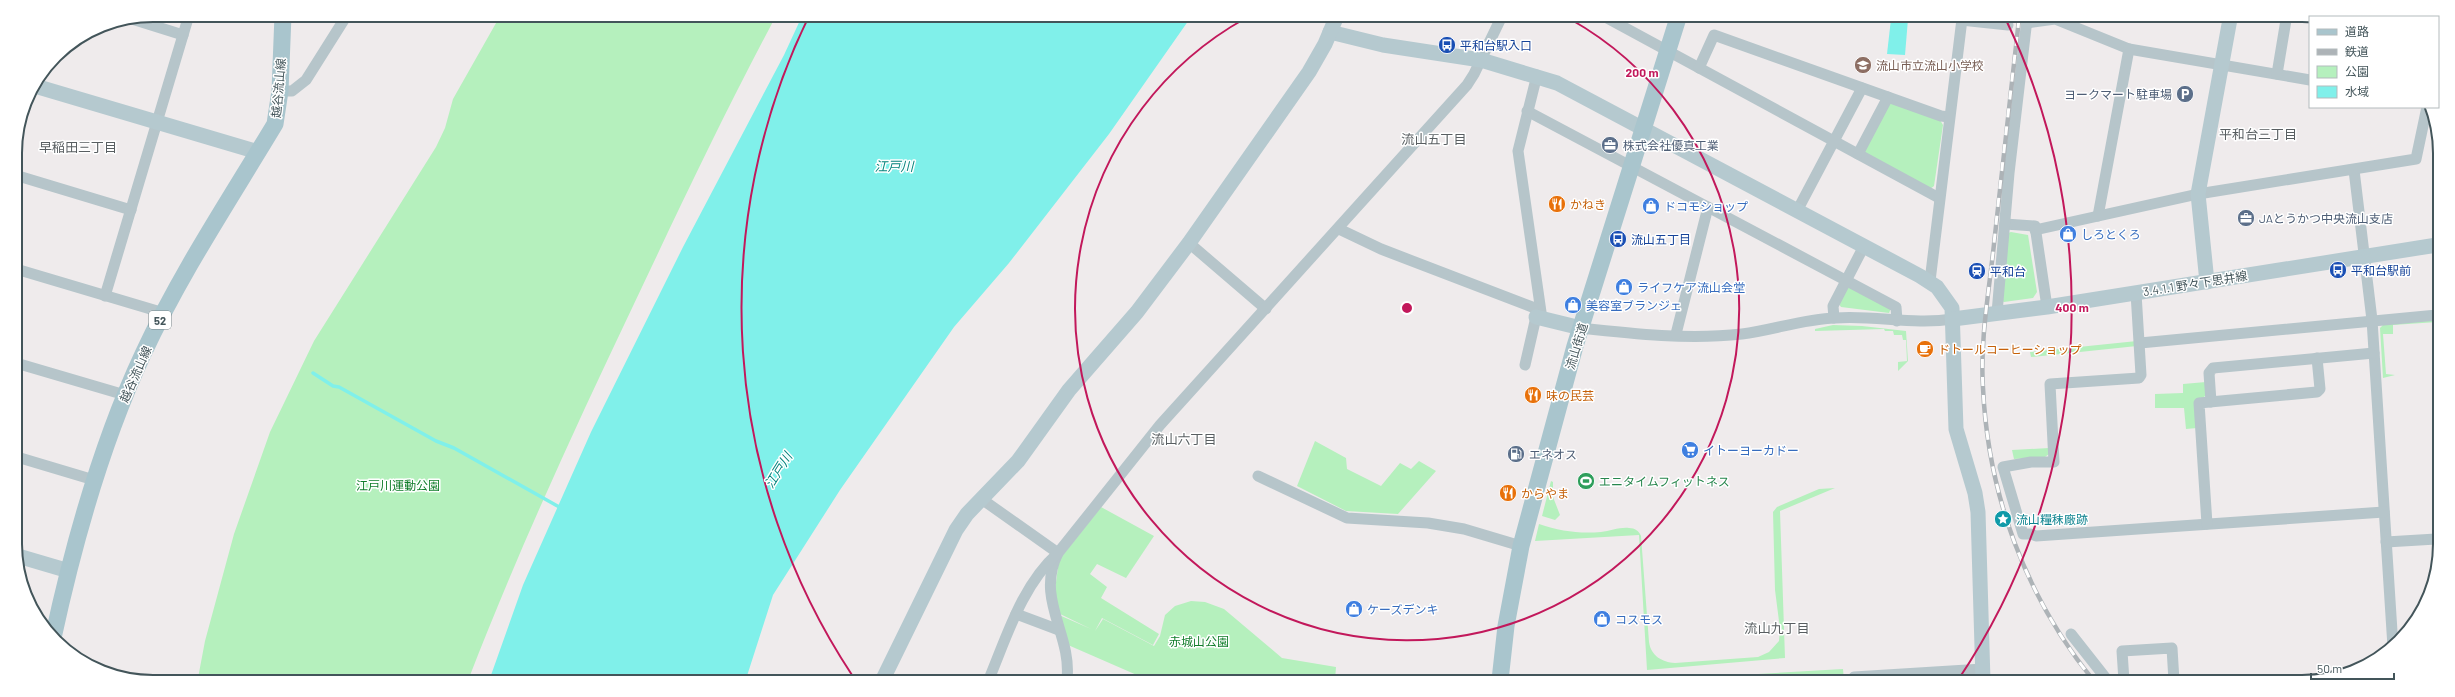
<svg xmlns="http://www.w3.org/2000/svg" width="2455" height="697" viewBox="0 0 2455 697" font-family="Barlow,'Noto Sans JP',sans-serif">
<style>
.green{fill:#b5f0bd}
.water{fill:#80f0ea}
.lines{fill:none;stroke-linecap:round;stroke-linejoin:round}
.stream{stroke:#80f0ea;stroke-width:3.5}
.street{stroke:#b6c5ca;stroke-width:11}
.secondary{stroke:#b5c9cf;stroke-width:15}
.primary{stroke:#a9c5cd;stroke-width:17}
.rail-casing{stroke:#adb3b7;stroke-width:4.5}
.rail{stroke:#fff;stroke-width:3;stroke-dasharray:9;stroke-linecap:butt}
.ring{fill:none;stroke:#c2185b;stroke-width:2}
.labels{text-anchor:middle;dominant-baseline:central;stroke-width:3;stroke-linejoin:round;paint-order:stroke}
.shield{fill:#fff;stroke:#7b888c;stroke-width:1}
.shield-label{font-size:11px;font-weight:bold;fill:#43555a}
.transit-label{font-size:12px;fill:#164399;stroke:#fff;text-anchor:start}
.education-label{font-size:12px;fill:#785e54;stroke:#fff;text-anchor:start}
.street-label{font-size:12px;fill:#43555a;stroke:#fff}
.service-label{font-size:12px;fill:#4e5e75;stroke:#fff;text-anchor:start}
.food-label{font-size:12px;fill:#c56008;stroke:#fff;text-anchor:start}
.shop-label{font-size:12px;fill:#366cbe;stroke:#fff;text-anchor:start}
.leisure-label{font-size:12px;fill:#27864d;stroke:#fff;text-anchor:start}
.park-label{font-size:12px;fill:#117e2b;stroke:#fff}
.culture-label{font-size:12px;fill:#0d838f;stroke:#fff;text-anchor:start}
.neighbourhood-label{font-size:13px;fill:#585e61;stroke:#fff}
.water-label{font-size:13px;font-style:italic;fill:#07857e;stroke:#fff}
.rim{fill:none;stroke:#43555a;stroke-width:2}
.centre{fill:#c2185b;stroke:#fff;stroke-width:2}
.ring-label{font-size:12px;text-anchor:middle;font-weight:bold;fill:#c2185b;stroke:#fff;stroke-width:3;stroke-linejoin:round;paint-order:stroke}
</style>
<rect width="100%" height="100%" fill="#efebec"/>
<g class="green">
<path d="M 500,16 L 776,16 C 725,111 679,209 633,306 C 575,428 518,551 469,678 L 198,678 L 205,641 L 234,534 L 270,432 L 314,341 L 436,147 L 445,128 L 453,99 Z"/>
<polygon points="1892,103 1940,120 1943,125 1934,186 1930,189 1865,154 1864,149 1888,105"/>
<polygon points="2011,232 2028,235 2037,292 2033,298 2004,302 2000,300 2008,233"/>
<polygon points="1851,287 1891,308 1889,313 1841,307 1839,304 1847,288"/>
<polygon points="2437,319 2437,322 2393,325 2393,334 2383,334 2386,374 2395,375 2383,378 2380,328 2384,324"/>
<polygon points="1833,325 1862,326 1906,331 1908,361 1898,371 1898,362 1907,361 1906,340 1903,340 1902,335 1894,335 1893,331 1885,331 1884,329 1815,331 1815,329"/>
<polygon points="2137,341 2137,346 2031,357 2030,352"/>
<polygon points="2206,382 2207,394 2203,398 2197,428 2186,429 2184,408 2155,408 2155,394 2183,393 2183,384"/>
<polygon points="1315,441 1346,458 1347,469 1381,486 1400,463 1411,469 1419,461 1436,471 1398,514 1346,511 1297,486"/>
<polygon points="2049,448 2049,454 2045,457 2014,459 2012,450"/>
<polygon points="1551,481 1553,482 1553,497 1560,515 1555,520 1542,516"/>
<path d="M 1835,488 L 1780,511 L 1785,658 L 1647,670 L 1639,535 L 1535,541 L 1539,524 C 1560,531 1579,534 1601,532 C 1610,531 1620,527 1629,528 C 1635,528 1639,531 1641,536 L 1649,642 C 1651,656 1662,662 1675,663 L 1758,657 L 1769,652 L 1779,641 L 1780,629 L 1775,590 L 1773,512 L 1777,507 L 1819,489 Z"/>
<polygon points="1101,507 1154,536 1126,578 1097,564 1090,574 1107,587 1101,598 1159,634 1153,645 1102,618 1095,631 1103,619 1154,646 1160,636 1165,615 1175,606 1191,601 1205,602 1224,609 1282,658 1336,667 1335,680 1146,679 1068,645 1059,615 1091,629 1058,613 1054,597 1059,560"/>
<polygon points="1843,669 1844,681 1758,681 1758,674"/>
</g>
<g class="water">
<polygon points="802,16 1191,17 1109,134 1009,263 954,327 840,490 773,595 746,679 490,678 523,585 591,432 683,247 784,55"/>
<polygon points="1891,19 1908,19 1905,55 1887,54"/>
</g>
<g class="lines">
<polyline class="stream" points="313,373 333,386 339,387 436,441 454,448 561,508"/>
<g class="street">
<polyline points="1607,18 1939,198"/>
<polyline points="132,19 183,35"/>
<polyline points="1961,20 2008,25"/>
<polyline points="2026,23 2055,19 2129,49 2310,80"/>
<polyline points="1699,68 1714,35 1941,116 1949,117"/>
<polyline points="2277,74 2286,20"/>
<polyline points="1537,75 1518,151 1542,319"/>
<polyline points="280,91 292,91 306,80 347,15"/>
<polyline points="1527,111 1896,307 1897,321"/>
<polyline points="1858,154 1888,97"/>
<polyline points="2354,170 2372,320 2393,647"/>
<polyline points="15,175 131,210"/>
<polyline points="1797,211 1862,88"/>
<polyline points="2098,216 2129,49"/>
<polyline points="2005,224 2035,226 2047,307"/>
<polyline points="1339,229 1381,249 1540,310"/>
<polyline points="2035,230 2198,194 2416,159 2427,107"/>
<polyline points="1189,243 1266,309"/>
<polyline points="16,269 164,313"/>
<polyline points="1930,281 1962,19"/>
<polyline points="2136,293 2141,375 2139,378 2050,384 2054,462 2031,462 2003,467 2023,534 2031,534 2036,536 2384,512"/>
<polyline points="105,296 189,15"/>
<polyline points="1997,313 2009,173 2027,19"/>
<polyline points="1834,318 1833,306 1864,246"/>
<path d="M 1581,328 C 1634,334 1689,340 1742,334 C 1773,330 1804,319 1835,318 C 1875,315 1913,325 1953,319"/>
<polyline points="1676,334 1708,207"/>
<polyline points="2140,343 2437,315"/>
<polyline points="16,363 125,395"/>
<polyline points="1525,365 1536,317"/>
<polyline points="2211,402 2209,373 2213,368 2374,353"/>
<polyline points="17,457 94,480"/>
<polyline points="1258,476 1347,518 1428,523 1464,529 1521,546"/>
<path d="M 983,500 L 1058,553 C 1035,599 1072,634 1067,679"/>
<polyline points="2207,524 2199,403 2317,392 2320,389 2317,358"/>
<polyline points="2386,542 2436,539"/>
<polyline points="1016,614 1059,630"/>
<polyline points="2071,634 2108,681"/>
<path d="M 989,679 C 1007,636 1022,585 1058,553 L 1160,425 L 1467,85 L 1474,74 L 1501,18"/>
<polyline points="1854,681 1854,677 1983,669"/>
<polyline points="2124,681 2122,651 2172,648 2174,681"/>
</g>
<g class="secondary">
<polyline points="1330,32 1383,45 1481,60 1557,83 1920,276 1937,287 1952,308 1956,429 1975,493 1978,512 1983,681"/>
<polyline points="35,86 258,152"/>
<polyline points="2207,282 2198,194 2230,19"/>
<polyline points="1536,317 1581,328"/>
<polyline points="1953,319 2047,307 2437,245"/>
<polyline points="18,556 69,571"/>
<polyline points="883,679 956,530 967,514 1018,461 1069,390 1137,312 1189,243 1309,72 1325,44 1336,18"/>
</g>
<g class="primary">
<path d="M 53,638 C 74,541 101,444 143,354 C 180,274 230,199 275,124 L 280,91 L 283,15"/>
<polyline points="1500,680 1506,626 1521,546 1575,346 1678,18"/>
</g>
<defs>
<path id="rail" d="M 2019,19 C 2010,97 2001,175 1993,253 C 1988,297 1980,344 1983,388 C 1988,495 2026,598 2094,681"/>
</defs>
<use href="#rail" class="rail-casing"/>
<use href="#rail" class="rail"/>
</g>
<g class="ring">
<path d="M1570 19A332 332 0 1 1 1246 18"/>
<path d="M852 675A665 665 0 0 1 809 16M2007 22A665 665 0 0 1 1958 680"/>
</g>
<defs>
<symbol id="bus-disc" viewBox="-11 -11 22 22"><circle r="9.5" fill="#1a4fb4" stroke="#fff"/><path d="M-5-6H5V4H4V6H2V4H-2V6H-4V4H-5ZM-3.5-4V0h7V-4ZM-3.5 1.2v1.5H-2V1.2ZM2 1.2v1.5H3.5V1.2Z" fill="#fff"/></symbol>
<symbol id="school-disc" viewBox="-11 -11 22 22"><circle r="9.5" fill="#8d6e63" stroke="#fff"/><path d="M0-5L7-2L0 1L-7-2ZM-4 1L0 2.5L4 1V4Q0 6-4 4Z" fill="#fff"/></symbol>
<symbol id="parking-disc" viewBox="-11 -11 22 22"><circle r="9.5" fill="#5c6f8a" stroke="#fff"/><path d="M-3.5-5.5H1a3.5 3.5 0 0 1 0 7H-1V5.5H-3.5ZM-1-3.4V-.6H.8a1.4 1.4 0 0 0 0-2.8Z" fill="#fff"/></symbol>
<symbol id="office-disc" viewBox="-11 -11 22 22"><circle r="9.5" fill="#5c6f8a" stroke="#fff"/><path d="M-6-3h4V-5.5h4V-3h4V5H-6ZM-1-4.5V-3h2v-1.5ZM-6 0V1H6V0Z" fill="#fff"/></symbol>
<symbol id="restaurant-disc" viewBox="-11 -11 22 22"><circle r="9.5" fill="#e8710a" stroke="#fff"/><path d="M-5-6h1v4h1v-4h1v4h1v-4h1v5L-1.5 .5V6h-2V.5L-5-1ZM5-6V6H3V1.5H1.5Q1.5-4 5-6Z" fill="#fff"/></symbol>
<symbol id="shop-disc" viewBox="-11 -11 22 22"><circle r="9.5" fill="#3f7fe0" stroke="#fff"/><path d="M-5-2.5h2.3a2.7 3.5 0 0 1 5.4 0H5L5.5 6h-11ZM-1.5-2.5h3a1.5 2.3 0 0 0-3 0Z" fill="#fff"/></symbol>
<symbol id="station-disc" viewBox="-11 -11 22 22"><circle r="9.5" fill="#1a4fb4" stroke="#fff"/><path d="M-3-6H3Q5-6 5-4V2Q5 4 3 4L4.5 6H3L1.5 4h-3L-3 6H-4.5L-3 4Q-5 4-5 2V-4Q-5-6-3-6ZM-3.5-4v3h7v-3ZM-3.5 1v1.5H-2V1ZM2 1v1.5H3.5V1Z" fill="#fff"/></symbol>
<symbol id="cafe-disc" viewBox="-11 -11 22 22"><circle r="9.5" fill="#e8710a" stroke="#fff"/><path d="M-5.5-4.5H6V0H3Q3 3.5 0 3.5H-2.5Q-5.5 3.5-5.5 0ZM3-3.2v2h1.7v-2ZM-6 4.5H4V6H-6Z" fill="#fff"/></symbol>
<symbol id="supermarket-disc" viewBox="-11 -11 22 22"><circle r="9.5" fill="#3f7fe0" stroke="#fff"/><path d="M-6-5.5h2.5l.6 2H6L4.5 2H-2.5L-4.4-4H-6ZM-1.5 3.2a1.3 1.3 0 1 0 .1 0ZM3 3.2a1.3 1.3 0 1 0 .1 0Z" fill="#fff"/></symbol>
<symbol id="fuel-disc" viewBox="-11 -11 22 22"><circle r="9.5" fill="#5c6f8a" stroke="#fff"/><path d="M-5.5-6h7V0h2V4h1.3V-2.5L3-4.5l.8-.8L6-3V5H2.5V1h-1V6h-7ZM-4.2-4.7v3.2H.2V-4.7Z" fill="#fff"/></symbol>
<symbol id="stadium-disc" viewBox="-11 -11 22 22"><circle r="9.5" fill="#2e9e5b" stroke="#fff"/><path d="M0-5a6.5 5 0 1 0 0 10a6.5 5 0 1 0 0-10ZM-3.5-1.8h7v3.6h-7Z" fill="#fff"/></symbol>
<symbol id="sight-disc" viewBox="-11 -11 22 22"><circle r="9.5" fill="#0f9aa8" stroke="#fff"/><path d="M0-6L1.8-2.2L6-1.7L2.9 1.2L3.7 5.4L0 3.3L-3.7 5.4L-2.9 1.2L-6-1.7L-1.8-2.2Z" fill="#fff"/></symbol>
</defs>
<g fill-rule="evenodd">
<use href="#bus-disc" x="1437" y="35" width="20" height="20"/>
<use href="#school-disc" x="1853" y="55" width="20" height="20"/>
<use href="#parking-disc" x="2175" y="84" width="20" height="20"/>
<use href="#office-disc" x="1600" y="135" width="20" height="20"/>
<use href="#restaurant-disc" x="1547" y="194" width="20" height="20"/>
<use href="#shop-disc" x="1641" y="196" width="20" height="20"/>
<use href="#office-disc" x="2236" y="208" width="20" height="20"/>
<use href="#shop-disc" x="2058" y="224" width="20" height="20"/>
<use href="#bus-disc" x="1608" y="229" width="20" height="20"/>
<use href="#bus-disc" x="2328" y="260" width="20" height="20"/>
<use href="#station-disc" x="1967" y="261" width="20" height="20"/>
<use href="#shop-disc" x="1614" y="277" width="20" height="20"/>
<use href="#shop-disc" x="1563" y="295" width="20" height="20"/>
<use href="#cafe-disc" x="1915" y="339" width="20" height="20"/>
<use href="#restaurant-disc" x="1523" y="385" width="20" height="20"/>
<use href="#supermarket-disc" x="1680" y="440" width="20" height="20"/>
<use href="#fuel-disc" x="1506" y="444" width="20" height="20"/>
<use href="#stadium-disc" x="1576" y="471" width="20" height="20"/>
<use href="#restaurant-disc" x="1498" y="483" width="20" height="20"/>
<use href="#sight-disc" x="1993" y="509" width="20" height="20"/>
<use href="#shop-disc" x="1344" y="599" width="20" height="20"/>
<use href="#shop-disc" x="1592" y="609" width="20" height="20"/>
</g>
<g class="labels">
<rect class="shield" x="149" y="311" width="22" height="18" rx="3"/>
<g class="shield-label">
<text x="160" y="320">52</text>
</g>
<g class="transit-label">
<text x="1460" y="45">平和台駅入口</text>
<text x="1631" y="239">流山五丁目</text>
<text x="2351" y="270">平和台駅前</text>
<text x="1990" y="271">平和台</text>
</g>
<g class="education-label">
<text x="1876" y="65">流山市立流山小学校</text>
</g>
<g class="street-label">
<text transform="translate(278 88) rotate(-85)">越谷流山線</text>
<text transform="translate(2195 283) rotate(-9)">3.4.1.1 野々下思井線</text>
<text transform="translate(1576 346) rotate(-73)">流山街道</text>
<text transform="translate(135 374) rotate(-66)">越谷流山線</text>
</g>
<g class="service-label">
<text x="2172" y="94" text-anchor="end">ヨークマート駐車場</text>
<text x="1623" y="145">株式会社優真工業</text>
<text x="2259" y="218">JAとうかつ中央流山支店</text>
<text x="1529" y="454">エネオス</text>
</g>
<g class="food-label">
<text x="1570" y="204">かねき</text>
<text x="1938" y="349">ドトールコーヒーショップ</text>
<text x="1546" y="395">味の民芸</text>
<text x="1521" y="493">からやま</text>
</g>
<g class="shop-label">
<text x="1664" y="206">ドコモショップ</text>
<text x="2081" y="234">しろとくろ</text>
<text x="1637" y="287">ライフケア流山会堂</text>
<text x="1586" y="305">美容室ブランジェ</text>
<text x="1703" y="450">イトーヨーカドー</text>
<text x="1367" y="609">ケーズデンキ</text>
<text x="1615" y="619">コスモス</text>
</g>
<g class="leisure-label">
<text x="1599" y="481">エニタイムフィットネス</text>
</g>
<g class="park-label">
<text x="398" y="485">江戸川運動公園</text>
<text x="1199" y="641">赤城山公園</text>
</g>
<g class="culture-label">
<text x="2016" y="519">流山糧秣廠跡</text>
</g>
<g class="neighbourhood-label">
<text x="2258" y="134">平和台三丁目</text>
<text x="1434" y="139">流山五丁目</text>
<text x="78" y="147">早稲田三丁目</text>
<text x="1184" y="439">流山六丁目</text>
<text x="1777" y="628">流山九丁目</text>
</g>
<g class="water-label">
<text x="894" y="166">江戸川</text>
<text transform="translate(778 470) rotate(-58)">江戸川</text>
</g>
</g>
<path d="M0 0H2455V697H0ZM153 22H2302A131 131 0 0 1 2433 153V544A131 131 0 0 1 2302 675H153A131 131 0 0 1 22 544V153A131 131 0 0 1 153 22Z" fill="#fff" fill-rule="evenodd"/>
<path class="rim" d="M153 22H2302A131 131 0 0 1 2433 153V544A131 131 0 0 1 2302 675H153A131 131 0 0 1 22 544V153A131 131 0 0 1 153 22Z"/>
<circle cx="1407" cy="308" r="6" class="centre"/>
<g class="ring-label">
<text x="1642" y="77">200 m</text>
<text x="2072" y="312">400 m</text>
</g>
<rect x="2309" y="16" width="130" height="92" fill="#ffffff" stroke="#b4bbbd"/>
<rect x="2317" y="29" width="20" height="6" fill="#a9c5cd" stroke="#b4bbbd"/>
<text x="2345" y="36" font-size="12" fill="#43555a">道路</text>
<rect x="2317" y="49" width="20" height="6" fill="#adb3b7" stroke="#b4bbbd"/>
<text x="2345" y="56" font-size="12" fill="#43555a">鉄道</text>
<rect x="2317" y="66" width="20" height="12" fill="#b5f0bd" stroke="#b4bbbd"/>
<text x="2345" y="76" font-size="12" fill="#43555a">公園</text>
<rect x="2317" y="86" width="20" height="12" fill="#80f0ea" stroke="#b4bbbd"/>
<text x="2345" y="96" font-size="12" fill="#43555a">水域</text>
<path d="M2311 673v6h83v-6" fill="none" stroke="#43555a" stroke-width="2"/>
<text x="2317" y="673" font-size="12" fill="#43555a" stroke="#ffffff" stroke-width="3" paint-order="stroke">50 m</text>
</svg>
